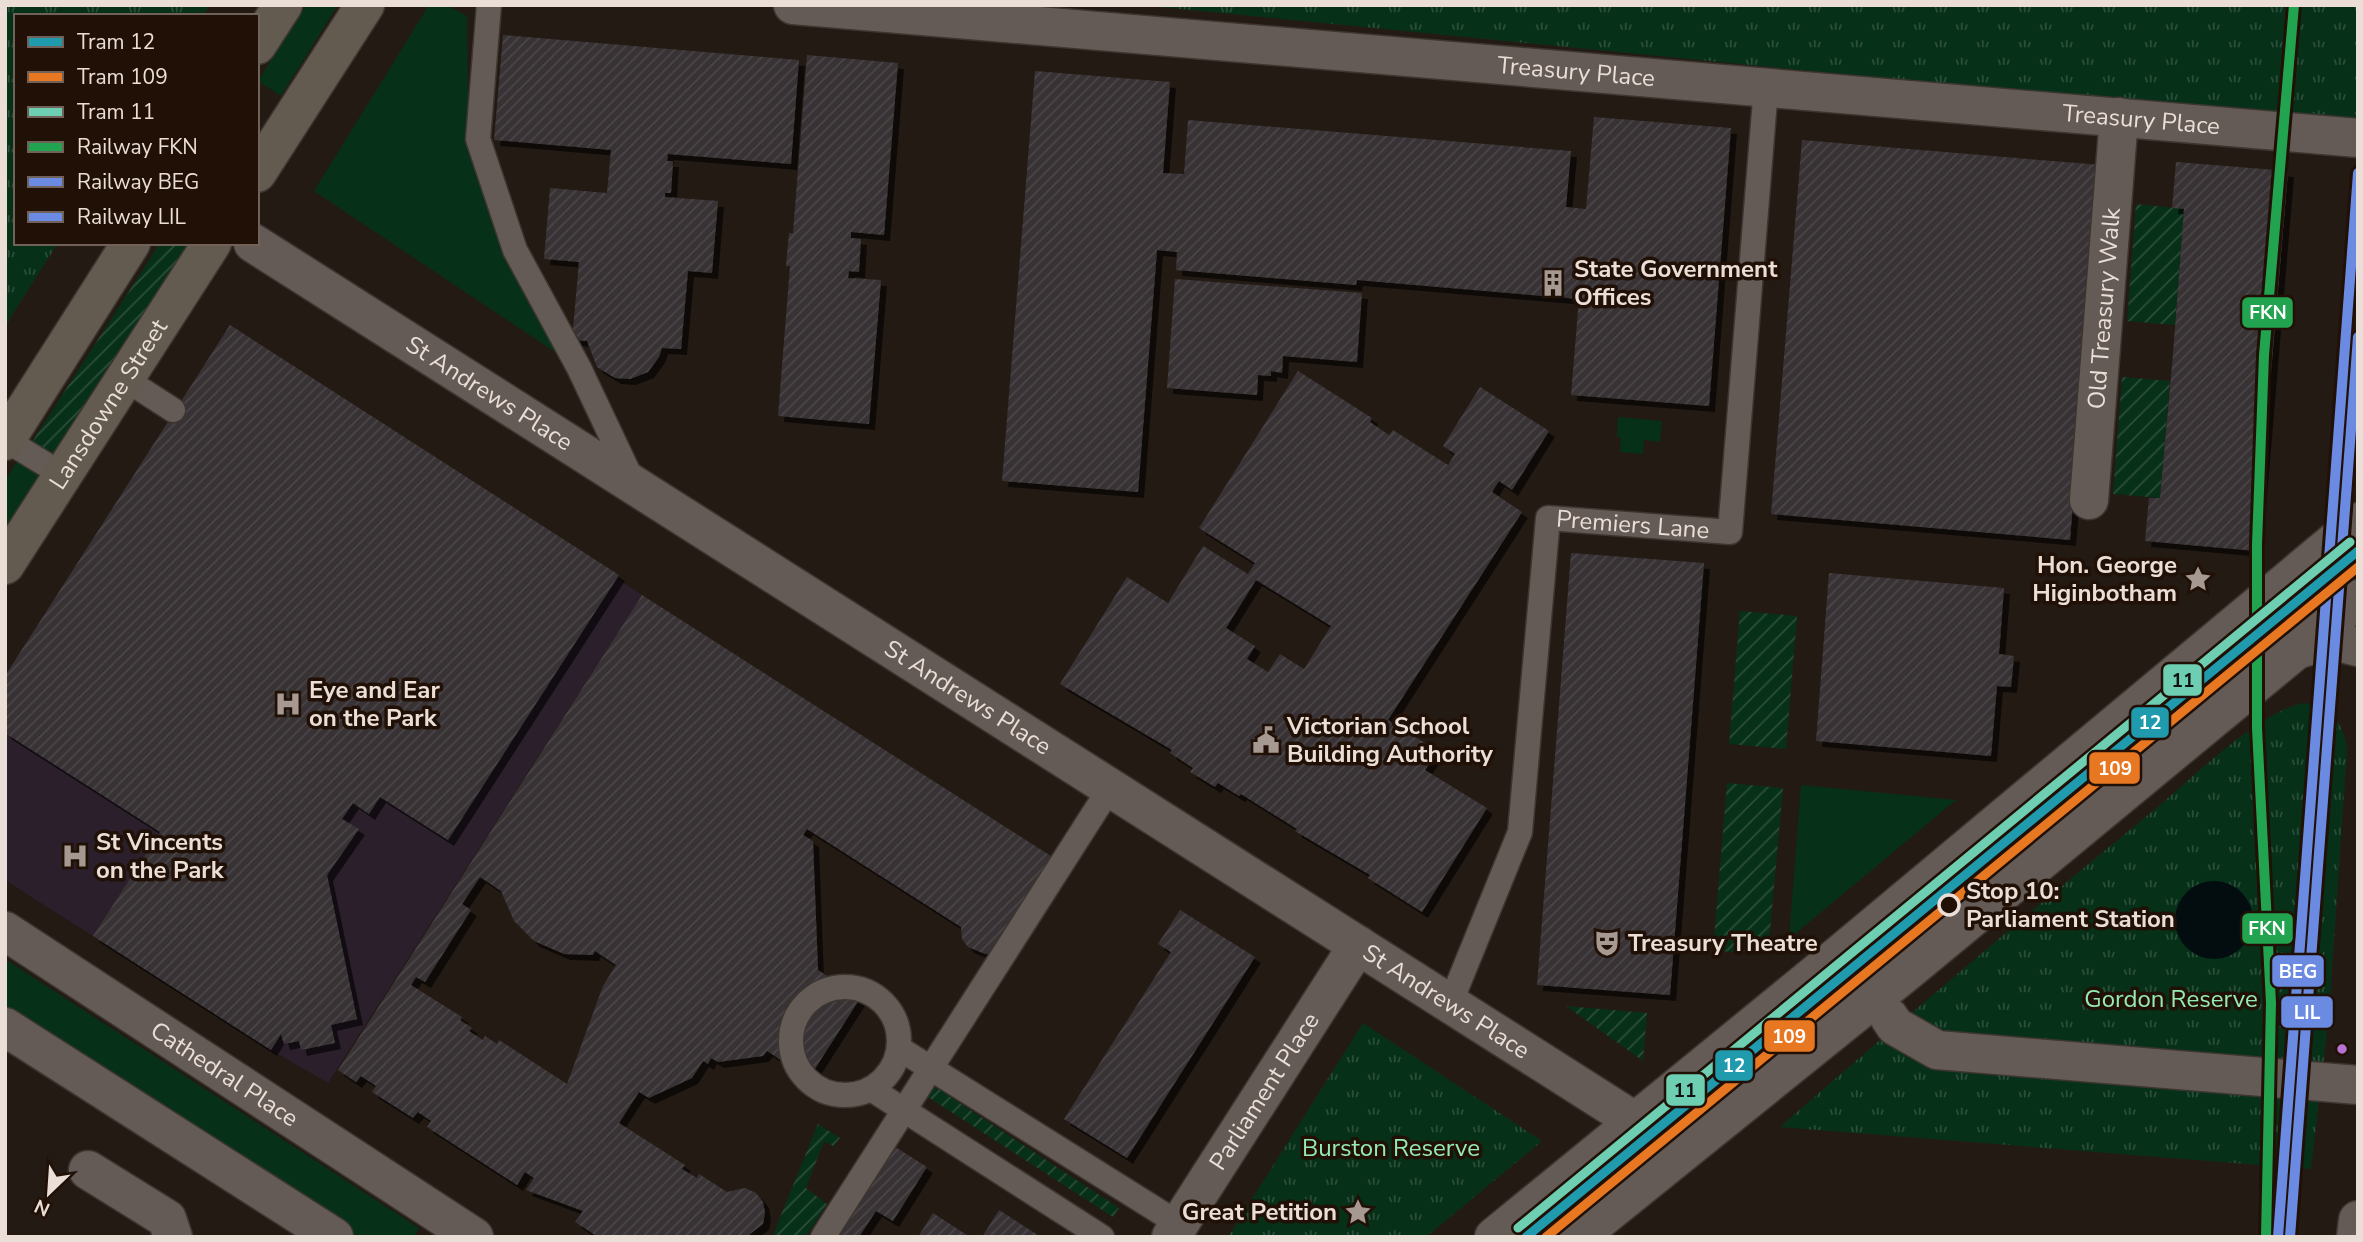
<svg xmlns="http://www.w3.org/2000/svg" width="2363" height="1242" viewBox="0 0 2363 1242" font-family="'Nunito Sans',sans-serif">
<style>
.medical{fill:#2a1f2b}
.grass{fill:#073019}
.park{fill:url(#park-tufts)}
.garden{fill:url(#garden-furrows)}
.water{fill:#030c0f}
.building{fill:url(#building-hatch);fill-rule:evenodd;filter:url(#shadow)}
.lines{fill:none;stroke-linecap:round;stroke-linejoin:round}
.lane-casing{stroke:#3d3530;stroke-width:27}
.street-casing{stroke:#3d3530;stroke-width:41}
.secondary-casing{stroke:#3d3530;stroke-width:41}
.primary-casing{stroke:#3d3530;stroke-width:41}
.lane{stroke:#645b56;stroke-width:24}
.street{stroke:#645b56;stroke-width:38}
.secondary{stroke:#645b56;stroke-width:38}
.primary{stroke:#635b50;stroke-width:38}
.rail-1-casing{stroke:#211005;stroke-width:16}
.rail-2-casing{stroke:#211005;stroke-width:16}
.rail-3-casing{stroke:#211005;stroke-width:16}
.rail-1{stroke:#22a34f;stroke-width:10}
.rail-2{stroke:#6b8ae1;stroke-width:10}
.rail-3{stroke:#6b8ae1;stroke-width:10}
.tram-1-casing{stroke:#211005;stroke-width:14}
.tram-2-casing{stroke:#211005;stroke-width:14}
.tram-3-casing{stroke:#211005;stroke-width:14}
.tram-1{stroke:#209aad;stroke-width:9}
.tram-2{stroke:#e87722;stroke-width:9}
.tram-3{stroke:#6eceb2;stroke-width:9}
.stop-dot{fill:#211005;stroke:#eaded6;stroke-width:3.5}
.bus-dot{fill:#b673d3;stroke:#211005;stroke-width:2.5}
.labels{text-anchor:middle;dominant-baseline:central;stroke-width:7;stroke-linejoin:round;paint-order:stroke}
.street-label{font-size:24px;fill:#eaded6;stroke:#211005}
.poi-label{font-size:24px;font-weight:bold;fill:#eaded6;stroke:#211005;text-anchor:start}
.stop-label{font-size:24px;font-weight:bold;fill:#eaded6;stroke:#211005;text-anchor:start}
.park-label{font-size:24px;fill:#96eab3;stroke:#211005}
.line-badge{stroke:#211005;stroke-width:2.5}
.badge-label{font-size:19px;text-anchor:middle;font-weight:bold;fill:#fff}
.pale-badge-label{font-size:19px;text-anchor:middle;font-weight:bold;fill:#111}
</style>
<defs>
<pattern id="park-tufts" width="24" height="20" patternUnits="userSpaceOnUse" patternTransform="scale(1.75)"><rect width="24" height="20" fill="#073019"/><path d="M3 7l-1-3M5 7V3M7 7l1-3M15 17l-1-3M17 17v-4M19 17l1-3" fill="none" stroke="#2b4e3a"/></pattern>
<pattern id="garden-furrows" width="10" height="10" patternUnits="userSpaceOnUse" patternTransform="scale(1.75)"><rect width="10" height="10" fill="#073019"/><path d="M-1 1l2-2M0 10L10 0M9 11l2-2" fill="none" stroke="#2b4e3a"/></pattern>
<pattern id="building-hatch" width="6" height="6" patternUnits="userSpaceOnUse" patternTransform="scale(1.75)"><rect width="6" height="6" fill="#373234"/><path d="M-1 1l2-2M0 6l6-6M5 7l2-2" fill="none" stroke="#4a4647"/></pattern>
<filter id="shadow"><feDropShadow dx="6" dy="6" stdDeviation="0" flood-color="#0009"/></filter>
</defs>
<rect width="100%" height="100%" fill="#241a14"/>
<polygon class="medical" points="230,325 642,595 328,1083 271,1050 5,880 5,676"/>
<g class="grass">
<polygon points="306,5 338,5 281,96 258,81"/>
<polygon points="429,5 446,5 467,16 468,94 485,170 567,360 314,191"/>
<polygon points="1618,417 1662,421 1660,442 1644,440 1643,454 1620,452 1621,437 1617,437"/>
<polygon points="21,456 47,472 5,536 5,480"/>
<polygon points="1801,785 1956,800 1789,939"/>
<polygon points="5,959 419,1228 414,1237 357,1237 5,1007"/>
</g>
<g class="park">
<polygon points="5,5 210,5 203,16 16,16 16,243 58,243 5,326"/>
<polygon points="1140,5 2358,5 2358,125"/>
<path d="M 2304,703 C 2331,708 2344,723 2347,750 L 2329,1014 L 2311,1169 L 1780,1127 C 1903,1019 2027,914 2154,810 C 2189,781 2261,710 2304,703 Z"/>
<polygon points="1363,1023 1542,1141 1426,1237 1228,1237"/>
</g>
<g class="garden">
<polygon points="2136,204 2184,209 2175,325 2127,321"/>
<polygon points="160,243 192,246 55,457 32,442"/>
<polygon points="2122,377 2170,381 2160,498 2113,494"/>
<polygon points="1740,611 1797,616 1786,749 1729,744"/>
<polygon points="1727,783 1783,788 1768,953 1713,951"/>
<polygon points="1566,1006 1647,1013 1643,1061"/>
<polygon points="932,1085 1119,1208 1113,1217 925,1095"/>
<polygon points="818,1124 840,1138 833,1146 824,1141 806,1188 827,1204 806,1237 772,1237"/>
</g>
<circle class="water" cx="2214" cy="920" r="39"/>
<g class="building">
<polygon points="503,35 799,60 791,164 668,154 667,161 673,161 671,193 665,193 665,197 718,201 712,273 688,271 681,349 662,348 659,357 648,372 630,379 615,378 597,367 587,341 572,340 579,262 544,259 550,188 607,193 611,150 494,140"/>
<polygon points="807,55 898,63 884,235 851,232 851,238 861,239 859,272 849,271 848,278 881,280 869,424 778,416 790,266 786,266 789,233 793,233"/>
<polygon points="1035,71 1170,82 1163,173 1184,174 1188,120 1571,151 1566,207 1586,209 1594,117 1731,128 1709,406 1571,395 1579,299 1357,280 1356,285 1176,270 1177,252 1157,250 1138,492 1002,481"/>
<polygon points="1802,140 2101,165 2070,540 1771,514"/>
<polygon points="2176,162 2288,171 2256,551 2145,541 2149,498 2160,498 2173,354 2184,209 2172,208"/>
<polygon points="1175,279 1362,293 1357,362 1283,356 1282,373 1271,371 1271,376 1258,375 1257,395 1167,388"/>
<polygon points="230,325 619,575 448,840 380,797 369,814 353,803 342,819 359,829 327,875 357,1019 331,1025 335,1043 301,1050 299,1041 284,1044 281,1034 271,1050 93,936 160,832 5,733 5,676"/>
<path d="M 1298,371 L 1372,418 L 1370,422 L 1389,435 L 1393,430 L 1448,465 L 1455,454 L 1443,446 L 1480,387 L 1549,431 L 1512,490 L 1499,481 L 1492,492 L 1522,512 L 1388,720 L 1438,751 L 1425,770 L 1487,808 L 1422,912 L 1368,878 L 1370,875 L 1295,831 L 1297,829 L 1241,794 L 1239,796 L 1218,783 L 1215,787 L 1190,772 L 1193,768 L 1170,753 L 1172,750 L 1060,684 L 1127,577 L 1168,603 L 1203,546 L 1248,574 L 1255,563 L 1199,528 ZM 1256,580 L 1331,626 L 1304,669 L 1280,654 L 1268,672 L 1247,659 L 1255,646 L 1226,628 Z"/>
<polygon points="1571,553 1704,563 1670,995 1537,985"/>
<polygon points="1829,573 2004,588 1999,654 2014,656 2011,687 1997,686 1991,756 1816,741"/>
<path d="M 642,595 L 1054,858 L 997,952 L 985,954 L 968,947 L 962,939 L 961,927 L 807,829 L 803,835 L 813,841 L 818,970 L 861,997 L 809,1078 L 767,1051 L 763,1056 L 718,1062 L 711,1058 L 708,1064 L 703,1061 L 692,1078 L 649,1098 L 639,1092 L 619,1123 L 685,1165 L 682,1169 L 697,1178 L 699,1174 L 727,1192 L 745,1188 L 756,1193 L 763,1202 L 765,1213 L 763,1224 L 746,1237 L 598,1237 L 575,1222 L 583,1211 L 526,1190 L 534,1178 L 525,1172 L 517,1185 L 427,1127 L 431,1121 L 418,1112 L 413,1118 L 372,1092 L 376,1086 L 361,1076 L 356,1082 L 338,1070 ZM 480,877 L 501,891 L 514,921 L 534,941 L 564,954 L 593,955 L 595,951 L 616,965 L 603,986 L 567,1084 L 499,1040 L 497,1044 L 485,1036 L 483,1040 L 469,1031 L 472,1028 L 460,1020 L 462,1017 L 411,985 L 416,977 L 425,982 L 471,910 L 462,904 Z"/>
<polygon points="1180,910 1255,957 1127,1158 1064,1119 1171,952 1158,944"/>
<polygon points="892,1145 927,1167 893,1221 876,1211 859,1237 833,1237"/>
<polygon points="999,1210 1041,1237 982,1237"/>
<polygon points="933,1213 970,1237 918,1237"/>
</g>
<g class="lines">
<defs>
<g id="lane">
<polyline points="489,5 478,139 515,250 579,368 633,482"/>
<polyline points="125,379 173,410"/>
<polyline points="6,440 63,475"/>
<circle cx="845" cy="1041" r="54"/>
<path id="s1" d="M 1450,1004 L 1520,832 L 1548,518 L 1730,532 L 1766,87"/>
<polyline points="900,1049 1179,1224"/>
<polyline points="871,1089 1102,1237"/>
<polyline points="823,1237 1110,788"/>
</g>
<g id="street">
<path id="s2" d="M 793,5 L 2358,138"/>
<path id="s3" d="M 253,243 L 1636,1122"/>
<path id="s4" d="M 2089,500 L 2119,117"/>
<path id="s5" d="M 5,931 L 474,1237"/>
<polyline points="1889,1017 1895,1026 1937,1050 2358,1085"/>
<polyline points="5,1027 334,1237"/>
<polyline points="88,1170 167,1219 173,1237"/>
<path id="s6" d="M 1171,1237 L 1358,945"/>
</g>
<g id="secondary">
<polyline points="2296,650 2329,640 2358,647"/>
<polyline points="1494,1237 1839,955 2358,522"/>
<polyline points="1578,1237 1909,970 2358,599"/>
<polyline points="2356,1237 2358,1220"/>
</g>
<g id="primary">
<polyline points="257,45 283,5"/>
<polyline points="257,173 365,5"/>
<polyline points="5,441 131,243"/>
<path id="s7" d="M 5,565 L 212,243"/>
</g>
</defs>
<use href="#lane" class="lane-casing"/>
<use href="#street" class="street-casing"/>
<use href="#secondary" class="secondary-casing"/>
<use href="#primary" class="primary-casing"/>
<use href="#lane" class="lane"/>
<use href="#street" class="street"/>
<use href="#secondary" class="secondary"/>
<use href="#primary" class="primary"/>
<defs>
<polyline id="rail-1" points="2266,1237 2271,1003 2257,728 2257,544 2264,355 2294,5"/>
<polyline id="rail-2" points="2278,1237 2358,173"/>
<polyline id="rail-3" points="2290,1237 2358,337"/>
</defs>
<use href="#rail-1" class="rail-1-casing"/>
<use href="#rail-2" class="rail-2-casing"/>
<use href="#rail-3" class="rail-3-casing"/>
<use href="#rail-1" class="rail-1"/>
<use href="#rail-2" class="rail-2"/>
<use href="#rail-3" class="rail-3"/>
<defs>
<polyline id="tram-1" points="1526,1237 2358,551"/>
<polyline id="tram-2" points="1546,1237 2358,567"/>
<polyline id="tram-3" points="1518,1228 2350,542"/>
</defs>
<use href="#tram-1" class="tram-1-casing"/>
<use href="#tram-2" class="tram-2-casing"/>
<use href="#tram-3" class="tram-3-casing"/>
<use href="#tram-1" class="tram-1"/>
<use href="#tram-2" class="tram-2"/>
<use href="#tram-3" class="tram-3"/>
</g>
<defs>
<symbol id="building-bare" viewBox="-9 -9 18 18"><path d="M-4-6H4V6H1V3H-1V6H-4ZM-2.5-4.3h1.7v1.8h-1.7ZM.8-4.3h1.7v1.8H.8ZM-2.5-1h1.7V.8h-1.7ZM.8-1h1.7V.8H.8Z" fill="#a59992" stroke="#211005" stroke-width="2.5" paint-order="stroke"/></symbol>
<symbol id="sight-bare" viewBox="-9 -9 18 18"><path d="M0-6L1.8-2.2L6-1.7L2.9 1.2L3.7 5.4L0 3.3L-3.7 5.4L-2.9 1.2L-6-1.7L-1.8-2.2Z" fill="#a59992" stroke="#211005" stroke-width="2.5" paint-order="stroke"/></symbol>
<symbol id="hospital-bare" viewBox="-9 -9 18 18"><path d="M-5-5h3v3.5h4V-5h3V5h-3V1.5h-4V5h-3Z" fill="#a59992" stroke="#211005" stroke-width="2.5" paint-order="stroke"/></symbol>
<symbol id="civic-bare" viewBox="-9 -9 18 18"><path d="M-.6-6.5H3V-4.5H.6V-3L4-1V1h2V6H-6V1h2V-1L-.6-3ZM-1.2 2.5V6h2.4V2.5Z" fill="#a59992" stroke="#211005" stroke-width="2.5" paint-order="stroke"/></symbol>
<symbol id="theatre-bare" viewBox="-9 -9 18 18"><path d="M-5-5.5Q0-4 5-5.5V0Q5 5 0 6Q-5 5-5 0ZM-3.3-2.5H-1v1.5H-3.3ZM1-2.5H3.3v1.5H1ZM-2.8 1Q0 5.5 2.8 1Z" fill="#a59992" stroke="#211005" stroke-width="2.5" paint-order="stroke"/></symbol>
</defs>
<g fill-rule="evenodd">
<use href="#building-bare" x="1534" y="264" width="38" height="38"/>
<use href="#sight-bare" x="2179" y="560" width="38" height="38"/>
<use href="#hospital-bare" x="269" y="685" width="38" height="38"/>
<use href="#civic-bare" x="1247" y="721" width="38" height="38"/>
<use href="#hospital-bare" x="56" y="837" width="38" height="38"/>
<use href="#theatre-bare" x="1588" y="924" width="38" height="38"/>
<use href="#sight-bare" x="1339" y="1193" width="38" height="38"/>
</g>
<circle class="stop-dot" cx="1949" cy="905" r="10"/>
<circle class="bus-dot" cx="2342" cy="1049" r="6"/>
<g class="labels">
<g class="street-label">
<text stroke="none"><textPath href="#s2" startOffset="786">Treasury Place</textPath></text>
<text stroke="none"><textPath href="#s2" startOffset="1353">Treasury Place</textPath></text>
<text stroke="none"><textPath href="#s4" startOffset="192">Old Treasury Walk</textPath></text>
<text stroke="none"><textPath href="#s3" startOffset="280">St Andrews Place</textPath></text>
<text stroke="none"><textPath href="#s7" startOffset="191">Lansdowne Street</textPath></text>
<text stroke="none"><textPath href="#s1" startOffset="586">Premiers Lane</textPath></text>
<text stroke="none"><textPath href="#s3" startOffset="847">St Andrews Place</textPath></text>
<text stroke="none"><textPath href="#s3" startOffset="1414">St Andrews Place</textPath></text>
<text stroke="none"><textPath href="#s5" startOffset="262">Cathedral Place</textPath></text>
<text stroke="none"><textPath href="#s6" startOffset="173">Parliament Place</textPath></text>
</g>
<g class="poi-label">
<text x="1574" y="269">State Government<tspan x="1574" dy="28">Offices</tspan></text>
<text x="2177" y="565" text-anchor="end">Hon. George<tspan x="2177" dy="28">Higinbotham</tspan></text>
<text x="309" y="690">Eye and Ear<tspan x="309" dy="28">on the Park</tspan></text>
<text x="1287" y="726">Victorian School<tspan x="1287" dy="28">Building Authority</tspan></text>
<text x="96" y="842">St Vincents<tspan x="96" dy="28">on the Park</tspan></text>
<text x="1628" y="943">Treasury Theatre</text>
<text x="1337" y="1212" text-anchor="end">Great Petition</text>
</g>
<g class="stop-label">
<text x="1966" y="891">Stop 10:<tspan x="1966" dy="28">Parliament Station</tspan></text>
</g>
<g class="park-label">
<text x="2171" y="999">Gordon Reserve</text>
<text x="1391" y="1148">Burston Reserve</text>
</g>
</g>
<g class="line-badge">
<rect x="2241" y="296" width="53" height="33" rx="7" fill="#22a34f"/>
<rect x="2162" y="663" width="41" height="34" rx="7" fill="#6eceb2"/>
<rect x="2130" y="706" width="40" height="33" rx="7" fill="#209aad"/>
<rect x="2088" y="751" width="53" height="34" rx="7" fill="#e87722"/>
<rect x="2241" y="912" width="53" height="33" rx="7" fill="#22a34f"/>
<rect x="2271" y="954" width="54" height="34" rx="7" fill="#6b8ae1"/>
<rect x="2280" y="995" width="54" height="34" rx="7" fill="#6b8ae1"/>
<rect x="1763" y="1019" width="53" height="34" rx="7" fill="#e87722"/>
<rect x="1714" y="1049" width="40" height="33" rx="7" fill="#209aad"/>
<rect x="1665" y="1073" width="41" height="34" rx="7" fill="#6eceb2"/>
</g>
<g class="badge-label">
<text x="2268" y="319">FKN</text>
<text x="2150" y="729">12</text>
<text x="2115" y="775">109</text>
<text x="2267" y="935">FKN</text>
<text x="2298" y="978">BEG</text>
<text x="2307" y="1019">LIL</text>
<text x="1789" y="1043">109</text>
<text x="1734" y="1072">12</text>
</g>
<g class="pale-badge-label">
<text x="2183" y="687">11</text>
<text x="1685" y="1097">11</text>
</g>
<rect width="2363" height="1242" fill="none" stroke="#eaded6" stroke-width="14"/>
<rect x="14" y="14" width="245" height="231" fill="#211005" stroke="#716259" stroke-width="2"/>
<rect x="28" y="37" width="35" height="10" fill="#209aad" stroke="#716259" stroke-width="2"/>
<text x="77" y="49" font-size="21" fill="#eaded6">Tram 12</text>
<rect x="28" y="72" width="35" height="10" fill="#e87722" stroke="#716259" stroke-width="2"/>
<text x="77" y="84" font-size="21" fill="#eaded6">Tram 109</text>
<rect x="28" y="107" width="35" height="10" fill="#6eceb2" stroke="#716259" stroke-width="2"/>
<text x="77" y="119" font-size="21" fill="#eaded6">Tram 11</text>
<rect x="28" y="142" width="35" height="10" fill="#22a34f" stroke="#716259" stroke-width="2"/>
<text x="77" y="154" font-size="21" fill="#eaded6">Railway FKN</text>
<rect x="28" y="177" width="35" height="10" fill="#6b8ae1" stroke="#716259" stroke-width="2"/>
<text x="77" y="189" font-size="21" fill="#eaded6">Railway BEG</text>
<rect x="28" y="212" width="35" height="10" fill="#6b8ae1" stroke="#716259" stroke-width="2"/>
<text x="77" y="224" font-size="21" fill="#eaded6">Railway LIL</text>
<g transform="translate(49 1193) rotate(205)" stroke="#211005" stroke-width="5" paint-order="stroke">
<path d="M0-5L12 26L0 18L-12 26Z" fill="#eaded6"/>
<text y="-10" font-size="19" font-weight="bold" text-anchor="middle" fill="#eaded6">N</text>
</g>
</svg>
